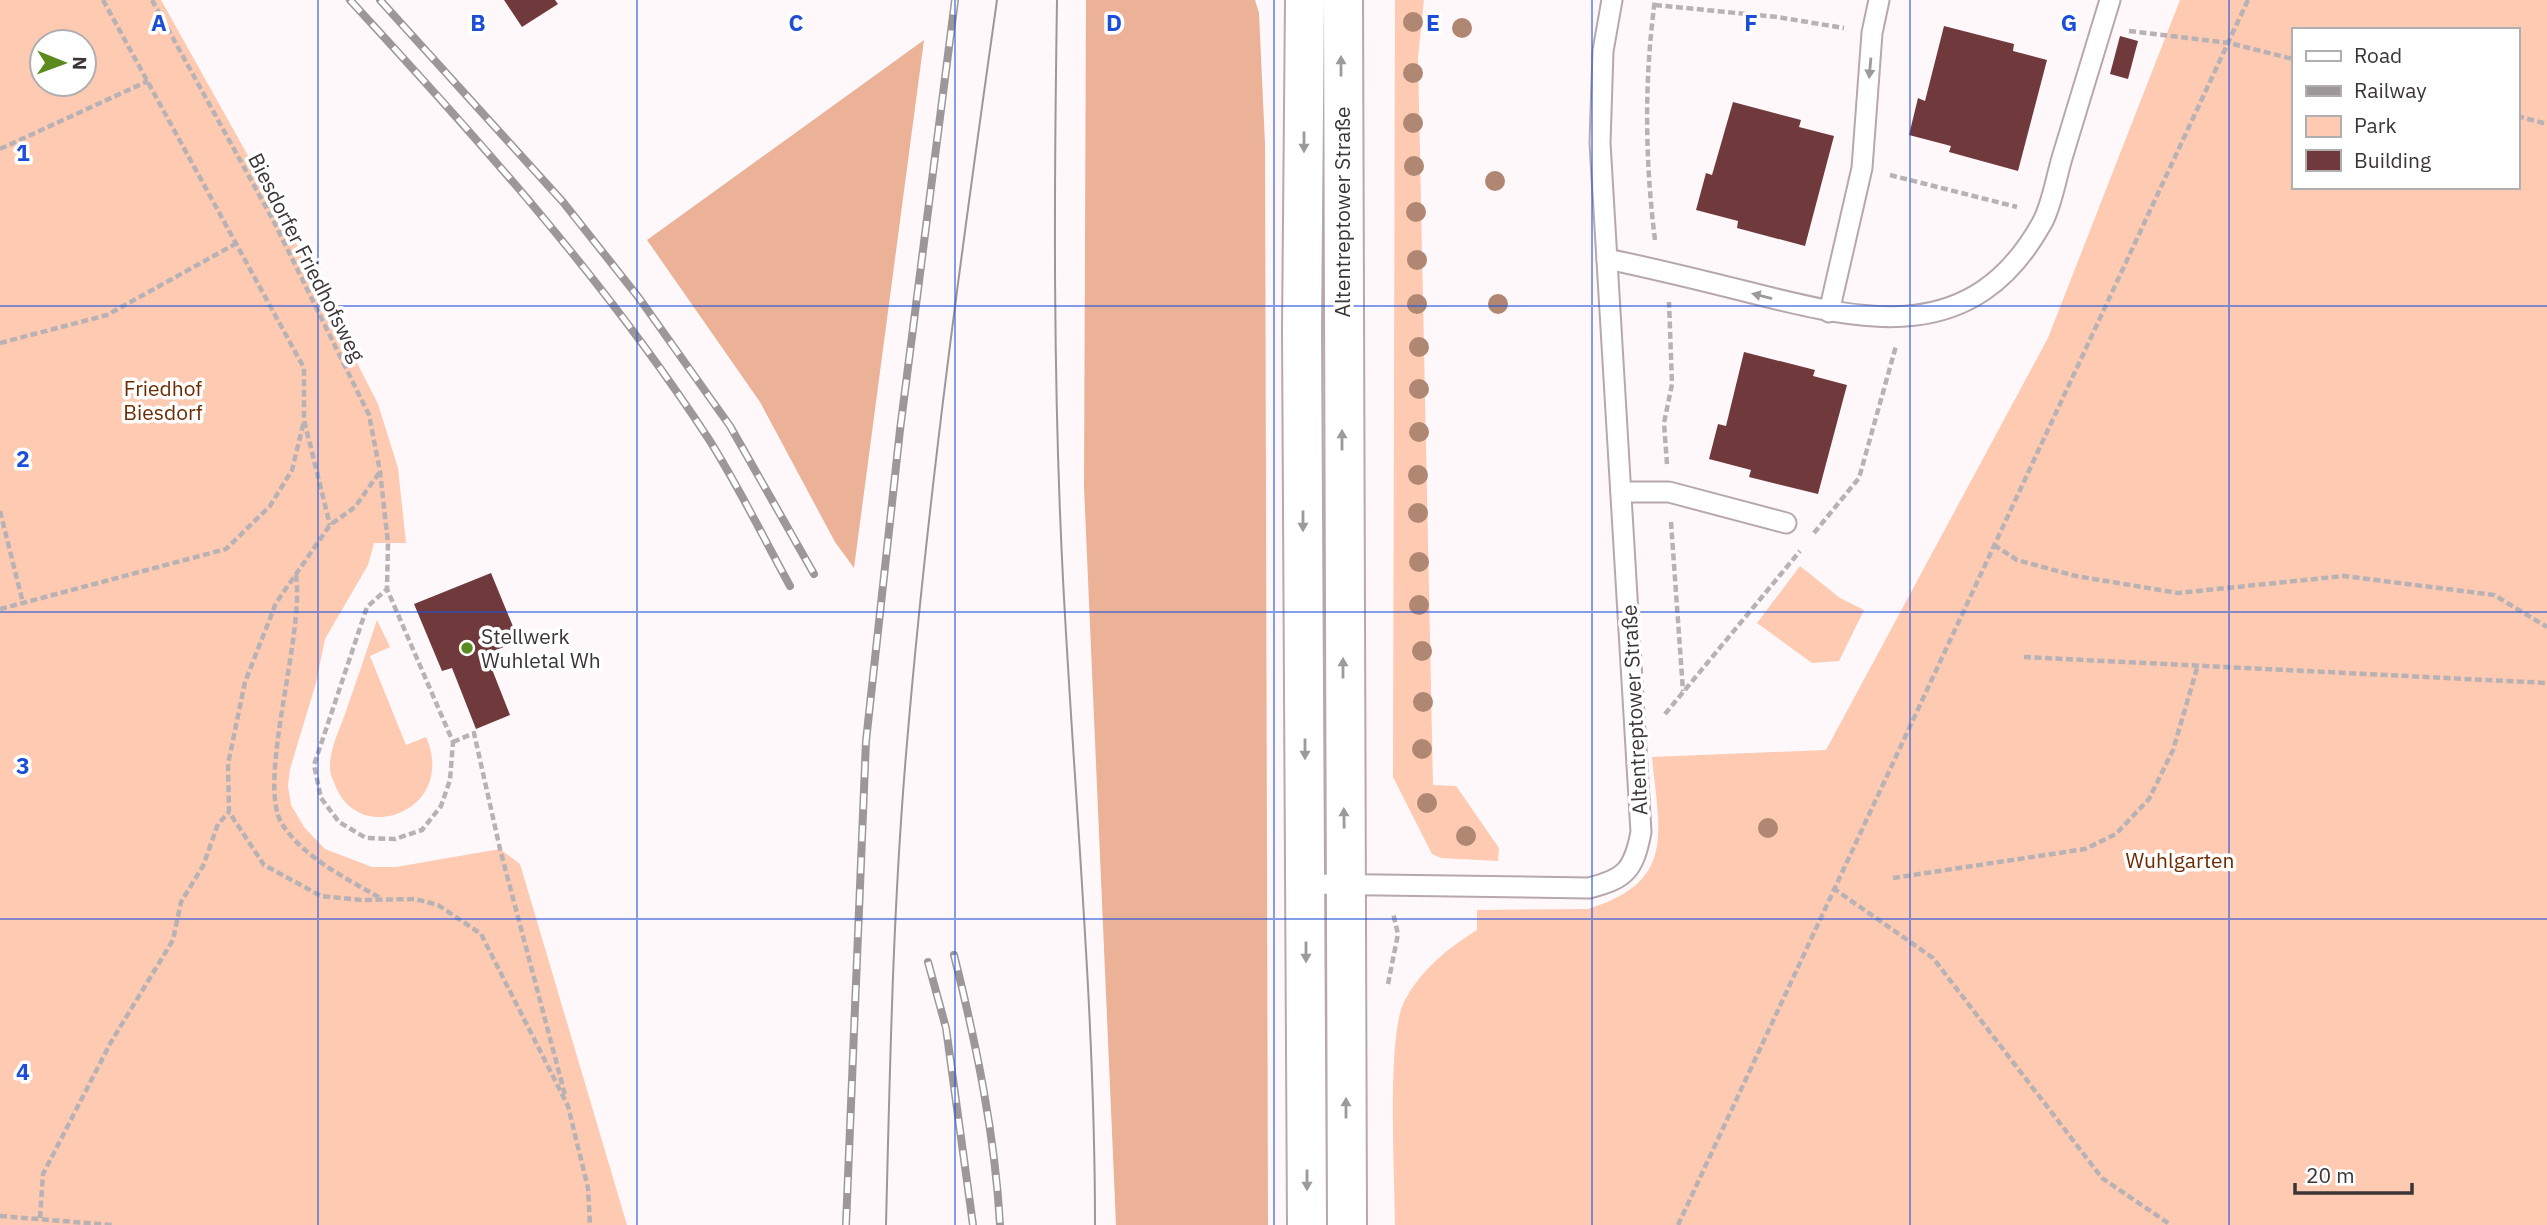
<svg xmlns="http://www.w3.org/2000/svg" width="2547" height="1225" viewBox="0 0 2547 1225" font-family="'IBM Plex Sans',sans-serif">
<style>
.green{fill:#fecab2;fill-rule:evenodd}
.forest{fill:#ebb298}
.building{fill:#703a3d}
.lines{fill:none;stroke-linecap:round;stroke-linejoin:round}
.service-casing{stroke:#b7a7ae;stroke-width:23}
.secondary-casing{stroke:#b7a7ae;stroke-width:42}
.path{stroke:#b8b2b5;stroke-width:4.5;stroke-dasharray:7 3.5;stroke-linecap:butt}
.service{stroke:#fff;stroke-width:19}
.secondary{stroke:#fff;stroke-width:38}
.tram{stroke:#9e979a;stroke-width:2}
.rail-casing{stroke:#9e979a;stroke-width:8}
.rail{stroke:#fff;stroke-width:5;stroke-dasharray:16;stroke-linecap:butt}
.tree{fill:#af8772}
.oneway{fill:#9d9a9c}
.grid{fill:none;stroke:#1d4ed8;stroke-width:2;stroke-opacity:0.55}
.poi-dot{fill:#5b8b1f;stroke:#fff;stroke-width:2.5}
.labels{text-anchor:middle;dominant-baseline:central;stroke-width:7;stroke-linejoin:round;paint-order:stroke}
.street-label{font-size:21px;fill:#3b3538;stroke:#fff}
.park-label{font-size:21px;fill:#6d2b01;stroke:#fff}
.poi-label{font-size:21px;fill:#3b3538;stroke:#fff;text-anchor:start}
.grid-label{font-size:23px;text-anchor:middle;font-weight:bold;fill:#1d4ed8;stroke:#fff;stroke-width:7;stroke-linejoin:round;paint-order:stroke}
</style>
<rect width="100%" height="100%" fill="#fff8fb"/>
<g class="green">
<path d="M 0,0 L 161,0 L 289,229 L 378,404 L 398,468 L 406,543 L 374,543 L 368,565 L 325,639 L 316,683 L 290,769 L 288,786 L 291,805 L 304,827 L 325,849 L 372,867 L 396,867 L 500,849 L 520,864 L 627,1225 L 0,1225 ZM 42,42 L 84,42 L 84,84 L 42,84 Z"/>
<polygon points="1395,0 1424,0 1418,57 1433,785 1456,786 1499,848 1498,861 1441,858 1432,854 1393,777"/>
<path d="M 2180,0 L 2547,0 L 2547,1225 L 1395,1225 C 1395,1181 1386,1032 1405,1000 C 1423,968 1447,949 1477,930 L 1477,910 L 1588,909 C 1677,882 1659,832 1652,757 L 1826,750 L 2048,338 ZM 2293,30 L 2517,30 L 2517,187 L 2293,187 Z"/>
<polygon points="1800,566 1840,598 1864,610 1839,661 1812,663 1757,623"/>
<path d="M 377,620 L 390,647 L 370,656 L 406,745 L 426,737 C 458,809 360,849 335,785 C 333,780 330,774 330,769 C 329,752 338,733 344,717 C 355,685 366,653 377,620 Z"/>
</g>
<g class="forest">
<polygon points="1086,0 1255,0 1259,13 1265,144 1268,1225 1116,1225 1084,487"/>
<polygon points="924,40 854,568 835,542 760,402 647,240"/>
</g>
<g class="building">
<polygon points="504,0 555,0 558,4 522,27"/>
<polygon points="1944,26 2014,44 2013,51 2047,60 2018,171 1949,152 1951,146 1909,135 1918,98 1925,101"/>
<polygon points="2120,36 2138,41 2128,79 2110,74"/>
<polygon points="1733,102 1801,120 1799,127 1834,136 1805,246 1737,228 1738,221 1696,210 1706,173 1712,175"/>
<polygon points="1744,352 1815,370 1813,376 1847,385 1818,494 1749,477 1751,470 1709,459 1718,424 1726,426"/>
<polygon points="491,573 519,641 486,654 510,715 476,729 452,668 442,671 414,604"/>
</g>
<g class="lines">
<defs>
<g id="service">
<path d="M 1607,259 C 1656,269 1704,281 1752,293 C 1866,322 1973,347 2042,223 C 2052,205 2056,178 2062,158 C 2078,105 2094,53 2110,0"/>
<polyline points="1829,312 1862,168 1872,33 1879,0"/>
<polyline points="1621,492 1669,492 1786,523"/>
<path d="M 1306,884 L 1589,888 C 1626,879 1634,869 1641,832 L 1600,143 L 1603,51 L 1612,0"/>
</g>
<g id="secondary">
<polyline points="1305,0 1302,330 1307,1225"/>
<polyline points="1343,0 1347,1225"/>
</g>
</defs>
<use href="#service" class="service-casing"/>
<use href="#secondary" class="secondary-casing"/>
<g class="path">
<polyline points="103,0 304,368 304,420 330,525"/>
<polyline points="152,0 273,220 369,415 380,471 388,543 387,589 453,742 450,780 441,806 422,830 395,839 366,838 339,822 321,798 314,765 367,607 387,589"/>
<polyline points="1655,5 1777,17 1844,28"/>
<polyline points="2129,31 2229,43 2293,59"/>
<polyline points="2517,116 2547,124"/>
<polyline points="0,149 148,81"/>
<polyline points="1890,175 2017,207"/>
<path d="M 1655,240 C 1645,161 1644,79 1655,0"/>
<polyline points="0,343 107,315 237,243"/>
<polyline points="1667,464 1664,423 1672,384 1669,302"/>
<polyline points="379,473 355,507 330,525 276,603 245,682 228,764 229,812 264,865 321,896 361,900 415,899 438,905 481,934 568,1106 588,1188 590,1225"/>
<polyline points="0,511 23,603"/>
<polyline points="1671,522 1683,691"/>
<polyline points="1814,533 1859,478 1896,346"/>
<polyline points="1994,545 2017,560 2076,576 2178,593 2344,576 2494,595 2547,627"/>
<path d="M 296,575 C 305,635 256,783 282,824 C 304,858 346,878 380,898"/>
<polyline points="0,609 226,549 270,506 292,470 304,421"/>
<polyline points="2024,657 2547,683"/>
<polyline points="1665,714 1800,551"/>
<polyline points="453,742 474,733 500,849 565,1095"/>
<polyline points="1893,878 2085,849 2116,834 2149,799 2173,750 2198,665"/>
<polyline points="1833,888 1933,958 2102,1178 2171,1225"/>
<polyline points="1388,984 1398,934 1393,913"/>
<polyline points="0,1216 112,1225"/>
<polyline points="40,1218 43,1174 111,1042 173,940 181,902 203,866 218,824 229,812"/>
<polyline points="1678,1225 2248,0"/>
</g>
<use href="#service" class="service"/>
<use href="#secondary" class="secondary"/>
<g class="tram">
<path d="M 1057,0 C 1054,194 1053,385 1063,579 C 1074,794 1095,1009 1095,1225"/>
<path d="M 886,1225 C 890,1064 893,903 907,743 C 928,495 962,247 997,0"/>
</g>
<defs>
<g id="rail">
<path d="M 350,0 C 478,139 604,279 708,438 C 738,485 763,537 790,586"/>
<polyline points="380,0 563,202 639,298 730,426 814,574"/>
<path d="M 954,955 C 976,1043 995,1134 1000,1225"/>
<polyline points="928,962 946,1028 973,1225"/>
<polyline points="846,1225 866,741 900,430 955,0"/>
</g>
</defs>
<use href="#rail" class="rail-casing"/>
<use href="#rail" class="rail"/>
</g>
<g class="tree">
<circle cx="1413" cy="22" r="10"/>
<circle cx="1462" cy="28" r="10"/>
<circle cx="1413" cy="73" r="10"/>
<circle cx="1413" cy="123" r="10"/>
<circle cx="1414" cy="166" r="10"/>
<circle cx="1495" cy="181" r="10"/>
<circle cx="1416" cy="212" r="10"/>
<circle cx="1417" cy="260" r="10"/>
<circle cx="1417" cy="304" r="10"/>
<circle cx="1498" cy="304" r="10"/>
<circle cx="1419" cy="347" r="10"/>
<circle cx="1419" cy="389" r="10"/>
<circle cx="1419" cy="432" r="10"/>
<circle cx="1418" cy="475" r="10"/>
<circle cx="1418" cy="513" r="10"/>
<circle cx="1419" cy="562" r="10"/>
<circle cx="1419" cy="605" r="10"/>
<circle cx="1422" cy="651" r="10"/>
<circle cx="1423" cy="702" r="10"/>
<circle cx="1422" cy="749" r="10"/>
<circle cx="1427" cy="803" r="10"/>
<circle cx="1768" cy="828" r="10"/>
<circle cx="1466" cy="836" r="10"/>
</g>
<defs><path id="oneway-solid" d="M-6-.8H1V-3.2L6.5 0L1 3.2V.8H-6Z" transform="scale(1.75)"/></defs>
<g class="oneway">
<use href="#oneway-solid" transform="translate(1341 66) rotate(-90)"/>
<use href="#oneway-solid" transform="translate(1870 68) rotate(95)"/>
<use href="#oneway-solid" transform="translate(1304 142) rotate(90)"/>
<use href="#oneway-solid" transform="translate(1762 296) rotate(-166)"/>
<use href="#oneway-solid" transform="translate(1342 440) rotate(-90)"/>
<use href="#oneway-solid" transform="translate(1303 521) rotate(90)"/>
<use href="#oneway-solid" transform="translate(1343 668) rotate(-90)"/>
<use href="#oneway-solid" transform="translate(1305 749) rotate(90)"/>
<use href="#oneway-solid" transform="translate(1344 818) rotate(-91)"/>
<use href="#oneway-solid" transform="translate(1306 952) rotate(90)"/>
<use href="#oneway-solid" transform="translate(1346 1108) rotate(-90)"/>
<use href="#oneway-solid" transform="translate(1307 1180) rotate(90)"/>
</g>
<path class="grid" d="M 318,0 L 318,1225M 637,0 L 637,1225M 955,0 L 955,1225M 1274,0 L 1274,1225M 1592,0 L 1592,1225M 1910,0 L 1910,1225M 2229,0 L 2229,1225M 0,306 L 2547,306M 0,612 L 2547,612M 0,919 L 2547,919"/>
<circle class="poi-dot" cx="467" cy="648" r="7"/>
<g class="labels">
<g class="street-label">
<text transform="translate(1342 212) rotate(-90)">Altentreptower Straße</text>
<text transform="translate(307 257) rotate(63)">Biesdorfer Friedhofsweg</text>
<text transform="translate(1634 710) rotate(-93)">Altentreptower Straße</text>
</g>
<g class="park-label">
<text x="163" y="388">Friedhof<tspan x="163" dy="24">Biesdorf</tspan></text>
<text x="2180" y="860">Wuhlgarten</text>
</g>
<g class="poi-label">
<text x="481" y="636">Stellwerk<tspan x="481" dy="24">Wuhletal Wh</tspan></text>
</g>
</g>
<g class="grid-label">
<text x="159" y="31">A</text>
<text x="478" y="31">B</text>
<text x="796" y="31">C</text>
<text x="1114" y="31">D</text>
<text x="1433" y="31">E</text>
<text x="1751" y="31">F</text>
<text x="2069" y="31">G</text>
<text x="23" y="161">1</text>
<text x="23" y="467">2</text>
<text x="23" y="774">3</text>
<text x="23" y="1080">4</text>
</g>
<rect x="2292" y="28" width="228" height="161" fill="#ffffff" stroke="#b1aeaf" stroke-width="2"/>
<rect x="2306" y="51" width="35" height="10" fill="#ffffff" stroke="#b1aeaf" stroke-width="2"/>
<text x="2354" y="63" font-size="21" fill="#3b3538">Road</text>
<rect x="2306" y="86" width="35" height="10" fill="#9e979a" stroke="#b1aeaf" stroke-width="2"/>
<text x="2354" y="98" font-size="21" fill="#3b3538">Railway</text>
<rect x="2306" y="116" width="35" height="21" fill="#fecab2" stroke="#b1aeaf" stroke-width="2"/>
<text x="2354" y="133" font-size="21" fill="#3b3538">Park</text>
<rect x="2306" y="150" width="35" height="21" fill="#703a3d" stroke="#b1aeaf" stroke-width="2"/>
<text x="2354" y="168" font-size="21" fill="#3b3538">Building</text>
<g transform="translate(63 63) rotate(91)"><circle r="33" fill="#ffffff" stroke="#b1aeaf" stroke-width="2"/>
<path d="M0-5L12 26L0 18L-12 26Z" fill="#5b8b1f"/>
<text y="-10" font-size="19" font-weight="bold" text-anchor="middle" fill="#3b3538">N</text>
</g>
<path d="M2295 1183v10h117v-10" fill="none" stroke="#3b3538" stroke-width="3.5"/>
<text x="2306" y="1183" font-size="21" fill="#3b3538" stroke="#ffffff" stroke-width="5" paint-order="stroke">20 m</text>
</svg>
